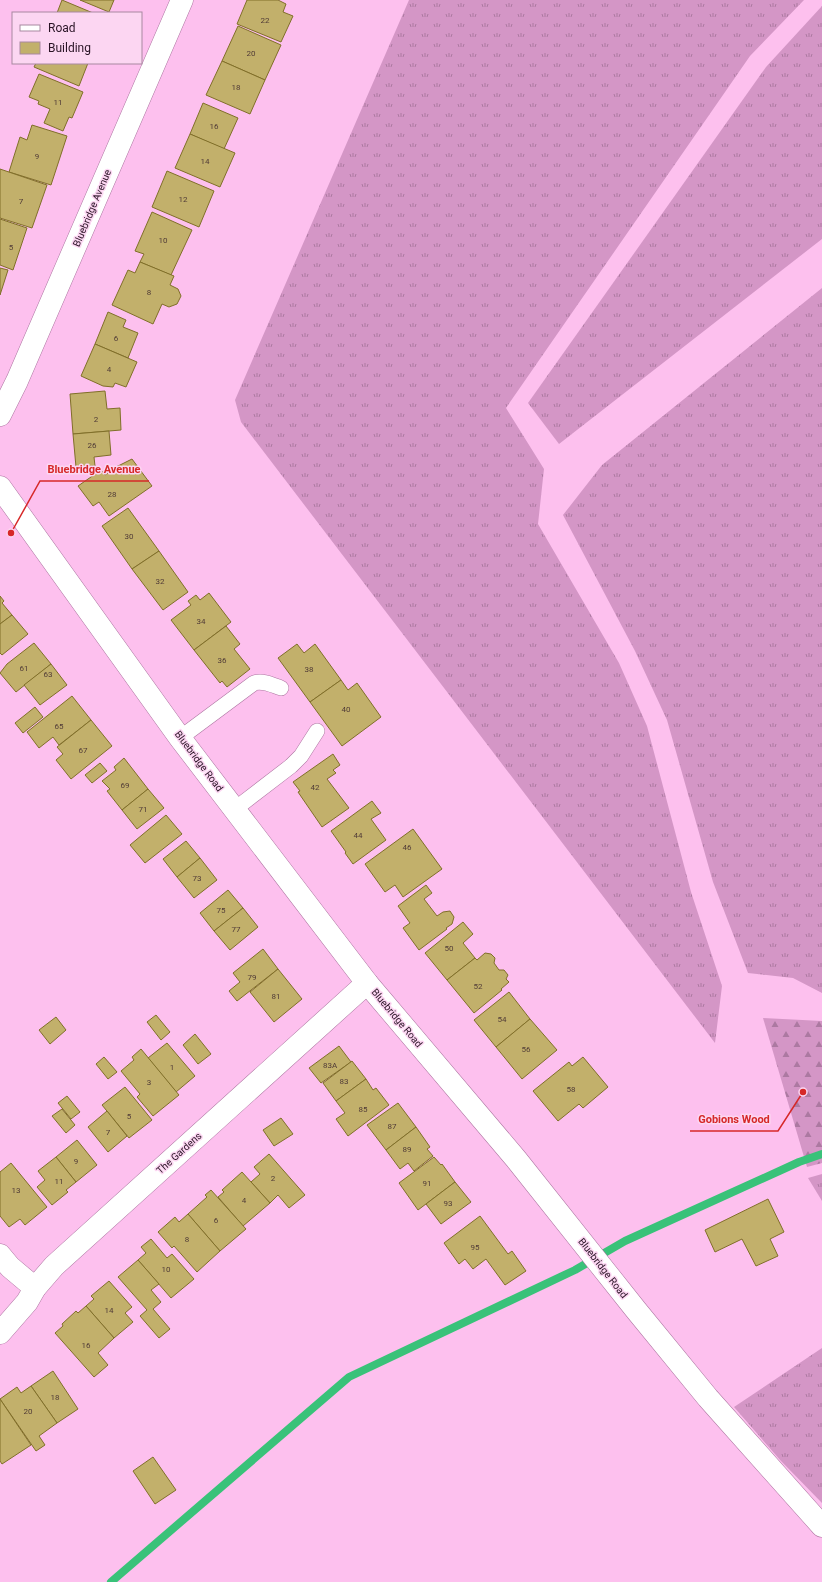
<svg xmlns="http://www.w3.org/2000/svg" width="822" height="1582" viewBox="0 0 822 1582" font-family="Roboto,sans-serif">
<style>
.grass{fill:url(#grass-tufts)}
.forest{fill:url(#forest-firs)}
.lines{fill:none;stroke-linecap:round;stroke-linejoin:round}
.stream{stroke:#39c279;stroke-width:8}
.building{fill:#c2b06b;stroke:#806f29}
.service-casing{stroke:#ae76a2;stroke-width:16}
.minor-casing{stroke:#ae76a2;stroke-width:23}
.tertiary-casing{stroke:#ae76a2;stroke-width:23}
.service{stroke:#fff;stroke-width:15}
.minor{stroke:#fff;stroke-width:22}
.tertiary{stroke:#fff;stroke-width:22}
.labels{text-anchor:middle;dominant-baseline:central;stroke-width:3;stroke-linejoin:round;paint-order:stroke}
.number-label{font-size:8px;fill:#503b37}
.street-label{font-size:10px;fill:#2a1426;stroke:#fcd6f2}
.leader{fill:none;stroke:#d62828;stroke-width:1.5}
.callout-dot{fill:#d62828;stroke:#fcd6f2;stroke-width:1.5}
.callout-label{font-size:11px;text-anchor:middle;font-weight:bold;fill:#d62828;stroke:#fcd6f2;stroke-width:3;stroke-linejoin:round;paint-order:stroke}
</style>
<defs>
<pattern id="grass-tufts" width="24" height="20" patternUnits="userSpaceOnUse"><rect width="24" height="20" fill="#d496c6"/><path d="M3 7l-1-3M5 7V3M7 7l1-3M15 17l-1-3M17 17v-4M19 17l1-3" fill="none" stroke="#ac79a1"/></pattern>
<pattern id="forest-firs" width="22" height="20" patternUnits="userSpaceOnUse"><rect width="22" height="20" fill="#d496c6"/><path d="M5 1l3.5 6h-7zM16 11l3.5 6h-7z" fill="#ac79a1"/></pattern>
</defs>
<rect width="100%" height="100%" fill="#fdc0ee"/>
<g class="grass">
<polygon points="409,0 804,0 750,56 506,408 544,469 538,524 619,663 647,726 691,892 722,986 715,1043 241,422 235,400"/>
<polygon points="822,6 822,239 559,444 528,403 766,67"/>
<polygon points="822,288 822,993 793,978 748,973 713,882 667,720 635,651 563,515 602,465"/>
<polygon points="822,1174 822,1201 808,1178"/>
<polygon points="822,1348 822,1503 781,1461 734,1407"/>
</g>
<polygon class="forest" points="763,1018 822,1021 822,1163 807,1167"/>
<g class="lines">
<polyline class="stream" points="111,1582 349,1377 575,1270 625,1241 799,1162 822,1154"/>
</g>
<g class="building">
<polygon points="62,0 93,13 57,13"/>
<polygon points="80,0 114,0 109,12"/>
<polygon points="247,0 278,0 286,4 283,12 293,16 281,42 237,24"/>
<polygon points="238,26 281,45 265,80 222,61"/>
<polygon points="222,61 265,80 250,114 206,95"/>
<polygon points="36,63 88,63 79,86 34,67"/>
<polygon points="39,74 83,92 72,118 69,117 63,131 44,123 50,109 38,104 39,101 29,97"/>
<polygon points="203,103 238,118 224,149 190,134"/>
<polygon points="32,125 67,136 51,185 9,172 20,137 27,140"/>
<polygon points="190,134 235,153 220,187 175,168"/>
<polygon points="0,169 47,185 32,228 0,218"/>
<polygon points="167,171 214,191 199,227 152,207"/>
<polygon points="152,212 192,230 171,275 140,262 144,254 135,251"/>
<polygon points="0,219 27,228 13,270 0,265"/>
<polygon points="140,262 174,276 170,285 178,289 181,296 177,304 169,307 162,304 153,324 112,305 128,270 135,273"/>
<polygon points="0,268 8,270 0,295"/>
<polygon points="108,312 126,320 123,327 138,333 128,358 95,344"/>
<polygon points="95,344 137,362 126,387 115,383 113,387 103,386 81,376"/>
<polygon points="105,391 107,409 120,408 121,430 73,434 70,394"/>
<polygon points="109,431 111,455 94,457 95,466 76,467 73,434"/>
<polygon points="132,459 152,486 109,516 99,502 93,506 78,486 101,470 105,475 116,467"/>
<polygon points="128,508 159,551 132,569 102,526"/>
<polygon points="159,551 188,592 163,610 132,569"/>
<polygon points="209,593 231,622 194,650 171,620 191,605 188,601 196,595 200,600"/>
<polygon points="0,596 4,601 2,603 12,615 0,624"/>
<polygon points="12,615 28,634 2,655 0,653 0,624"/>
<polygon points="226,626 240,644 234,649 250,669 227,687 222,681 220,683 194,650"/>
<polygon points="34,643 51,664 16,692 0,673 7,664"/>
<polygon points="297,644 304,653 315,644 341,680 310,702 278,658"/>
<polygon points="51,664 67,685 40,705 24,685"/>
<polygon points="341,680 348,690 357,683 381,717 342,746 310,702"/>
<polygon points="72,696 91,720 59,745 53,737 39,748 27,732"/>
<polygon points="35,707 43,717 23,733 15,723"/>
<polygon points="91,720 112,746 71,779 56,760 63,754 57,747"/>
<polygon points="333,754 340,765 333,770 336,773 327,779 349,808 322,827 298,792 300,791 293,782"/>
<polygon points="124,758 148,789 122,810 107,791 110,789 102,781 116,770 114,767"/>
<polygon points="100,763 107,771 92,783 85,775"/>
<polygon points="148,789 164,808 137,829 122,810"/>
<polygon points="372,801 381,813 371,819 386,840 353,864 345,853 346,852 331,831"/>
<polygon points="166,815 182,834 145,863 130,845"/>
<polygon points="413,829 442,869 403,897 395,885 385,892 365,864"/>
<polygon points="186,841 200,858 177,877 163,859"/>
<polygon points="200,858 217,880 194,898 177,877"/>
<polygon points="426,885 432,893 424,899 437,916 443,912 450,911 454,917 452,924 446,928 447,929 419,950 403,928 410,923 398,906"/>
<polygon points="228,890 243,908 214,931 200,913"/>
<polygon points="243,908 258,927 230,950 214,931"/>
<polygon points="463,922 473,934 463,943 475,958 447,980 425,953"/>
<polygon points="263,949 278,969 237,1001 229,991 240,982 233,973"/>
<polygon points="485,953 491,954 495,958 494,963 499,970 504,970 508,975 506,979 509,982 501,989 502,990 474,1013 447,980 475,958 477,960"/>
<polygon points="278,969 302,999 274,1022 250,992"/>
<polygon points="509,992 530,1019 496,1047 474,1020"/>
<polygon points="156,1015 170,1032 161,1040 147,1022"/>
<polygon points="56,1017 66,1030 50,1044 39,1030"/>
<polygon points="530,1019 557,1050 522,1079 496,1047"/>
<polygon points="195,1034 211,1054 198,1064 183,1045"/>
<polygon points="167,1043 195,1076 176,1092 148,1058"/>
<polygon points="339,1046 351,1062 321,1083 309,1068"/>
<polygon points="141,1049 179,1095 153,1116 137,1097 140,1094 121,1071 134,1060 132,1057"/>
<polygon points="104,1057 117,1072 108,1079 96,1064"/>
<polygon points="583,1057 608,1087 583,1108 579,1104 558,1121 533,1091 569,1062 572,1066"/>
<polygon points="352,1061 366,1079 336,1101 323,1083"/>
<polygon points="366,1079 373,1090 376,1088 389,1105 348,1136 336,1119 345,1113 336,1101"/>
<polygon points="125,1087 152,1120 129,1138 102,1105"/>
<polygon points="67,1096 80,1112 71,1119 58,1103"/>
<polygon points="398,1103 416,1127 386,1150 367,1125"/>
<polygon points="62,1109 75,1125 66,1133 52,1116"/>
<polygon points="107,1111 127,1136 108,1152 88,1127"/>
<polygon points="281,1118 293,1134 274,1146 263,1130"/>
<polygon points="416,1127 430,1147 427,1149 433,1156 414,1171 408,1163 400,1169 386,1150"/>
<polygon points="77,1140 97,1165 76,1182 56,1157"/>
<polygon points="269,1154 305,1195 289,1208 278,1195 270,1203 251,1182 260,1174 254,1167"/>
<polygon points="56,1157 76,1182 66,1190 68,1192 52,1205 37,1187 45,1180 38,1171"/>
<polygon points="434,1157 441,1165 442,1164 455,1182 418,1210 399,1183"/>
<polygon points="11,1163 47,1207 25,1225 20,1219 9,1227 0,1216 0,1172"/>
<polygon points="242,1172 270,1203 243,1226 218,1197 224,1192 222,1190"/>
<polygon points="455,1182 471,1202 441,1224 426,1204"/>
<polygon points="211,1190 246,1229 220,1251 188,1214 207,1197 205,1195"/>
<polygon points="768,1199 784,1232 770,1239 778,1256 756,1266 742,1239 715,1252 705,1230"/>
<polygon points="188,1214 220,1251 197,1272 174,1246 172,1248 158,1232 175,1217 179,1222"/>
<polygon points="480,1216 508,1254 512,1251 526,1271 505,1285 486,1259 473,1269 465,1259 459,1264 444,1243"/>
<polygon points="151,1239 167,1258 172,1254 194,1279 171,1298 138,1260 146,1253 141,1247"/>
<polygon points="138,1260 159,1284 151,1290 161,1302 153,1309 170,1329 159,1338 140,1316 147,1310 118,1277"/>
<polygon points="109,1281 132,1307 125,1313 133,1322 114,1338 86,1306 94,1299 91,1296"/>
<polygon points="86,1306 114,1338 98,1353 108,1365 94,1377 55,1333 63,1326 62,1324 76,1311 78,1313"/>
<polygon points="53,1371 78,1409 57,1423 31,1386"/>
<polygon points="31,1386 57,1423 39,1436 45,1445 36,1451 0,1399 17,1387 21,1393"/>
<polygon points="0,1399 31,1445 2,1464 0,1461"/>
<polygon points="153,1457 176,1490 155,1504 133,1471"/>
</g>
<g class="lines">
<defs>
<g id="service">
<path d="M 180,738 L 254,683 C 263,680 272,685 281,688"/>
<polyline points="235,809 291,766 301,756 317,731"/>
</g>
<g id="minor">
<polyline points="0,415 17,381 182,0"/>
<polyline points="0,1255 10,1267 35,1288"/>
<polyline points="0,1333 27,1302 35,1288 54,1266 367,983"/>
</g>
<polyline id="tertiary" points="0,487 180,738 367,983 516,1159 636,1310 708,1398 822,1526"/>
</defs>
<use href="#service" class="service-casing"/>
<use href="#minor" class="minor-casing"/>
<use href="#tertiary" class="tertiary-casing"/>
<use href="#service" class="service"/>
<use href="#minor" class="minor"/>
<use href="#tertiary" class="tertiary"/>
</g>
<g class="labels">
<g class="number-label">
<text x="265" y="20">22</text>
<text x="251" y="53">20</text>
<text x="236" y="87">18</text>
<text x="58" y="102">11</text>
<text x="214" y="126">16</text>
<text x="37" y="156">9</text>
<text x="205" y="161">14</text>
<text x="183" y="199">12</text>
<text x="21" y="201">7</text>
<text x="163" y="240">10</text>
<text x="11" y="247">5</text>
<text x="149" y="292">8</text>
<text x="116" y="338">6</text>
<text x="109" y="369">4</text>
<text x="96" y="419">2</text>
<text x="92" y="445">26</text>
<text x="112" y="494">28</text>
<text x="129" y="536">30</text>
<text x="160" y="581">32</text>
<text x="201" y="621">34</text>
<text x="222" y="660">36</text>
<text x="24" y="668">61</text>
<text x="309" y="669">38</text>
<text x="48" y="674">63</text>
<text x="346" y="709">40</text>
<text x="59" y="726">65</text>
<text x="83" y="750">67</text>
<text x="125" y="785">69</text>
<text x="315" y="787">42</text>
<text x="143" y="809">71</text>
<text x="358" y="835">44</text>
<text x="407" y="847">46</text>
<text x="197" y="878">73</text>
<text x="221" y="910">75</text>
<text x="236" y="929">77</text>
<text x="449" y="948">50</text>
<text x="252" y="977">79</text>
<text x="478" y="986">52</text>
<text x="276" y="996">81</text>
<text x="502" y="1019">54</text>
<text x="526" y="1049">56</text>
<text x="330" y="1065">83A</text>
<text x="172" y="1067">1</text>
<text x="344" y="1081">83</text>
<text x="149" y="1082">3</text>
<text x="571" y="1089">58</text>
<text x="363" y="1109">85</text>
<text x="129" y="1116">5</text>
<text x="392" y="1126">87</text>
<text x="108" y="1132">7</text>
<text x="407" y="1149">89</text>
<text x="76" y="1161">9</text>
<text x="273" y="1178">2</text>
<text x="59" y="1181">11</text>
<text x="427" y="1183">91</text>
<text x="16" y="1190">13</text>
<text x="244" y="1200">4</text>
<text x="448" y="1203">93</text>
<text x="216" y="1220">6</text>
<text x="187" y="1239">8</text>
<text x="475" y="1247">95</text>
<text x="166" y="1269">10</text>
<text x="109" y="1310">14</text>
<text x="86" y="1345">16</text>
<text x="55" y="1397">18</text>
<text x="28" y="1411">20</text>
</g>
<g class="street-label">
<text transform="translate(92 208) rotate(-67)">Bluebridge Avenue</text>
<text transform="translate(199 761) rotate(53)">Bluebridge Road</text>
<text transform="translate(397 1018) rotate(50)">Bluebridge Road</text>
<text transform="translate(179 1153) rotate(-42)">The Gardens</text>
<text transform="translate(603 1268) rotate(52)">Bluebridge Road</text>
</g>
</g>
<path class="leader" d="M11 533L40 481H149M803 1092L778 1131H690"/>
<g class="callout-dot">
<circle cx="11" cy="533" r="4"/>
<circle cx="803" cy="1092" r="4"/>
</g>
<g class="callout-label">
<text x="94" y="473">Bluebridge Avenue</text>
<text x="734" y="1123">Gobions Wood</text>
</g>
<rect x="12" y="12" width="130" height="52" fill="#fcd6f2" stroke="#a888a0"/>
<rect x="20" y="25" width="20" height="6" fill="#ffffff" stroke="#a888a0"/>
<text x="48" y="32" font-size="12" fill="#2a1426">Road</text>
<rect x="20" y="42" width="20" height="12" fill="#c2b06b" stroke="#a888a0"/>
<text x="48" y="52" font-size="12" fill="#2a1426">Building</text>
</svg>
